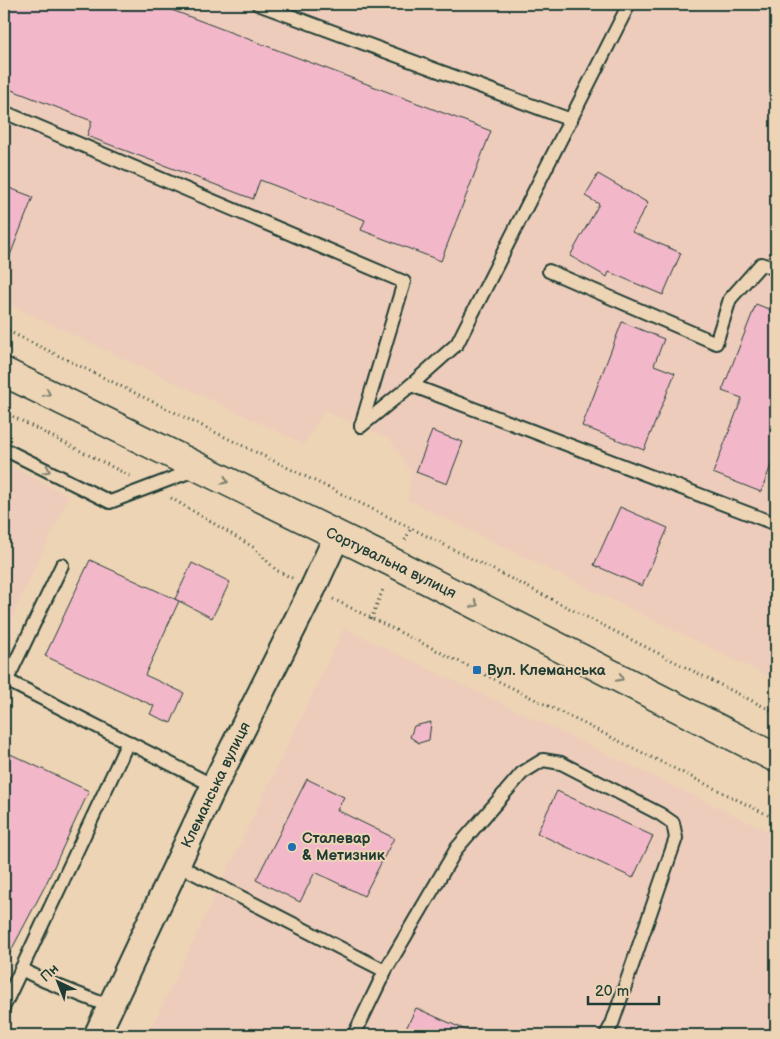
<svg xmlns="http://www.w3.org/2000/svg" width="780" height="1039" viewBox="0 0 780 1039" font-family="'Balsamiq Sans',sans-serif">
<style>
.built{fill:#ecb}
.building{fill:#f2b8ca;stroke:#1f3d34}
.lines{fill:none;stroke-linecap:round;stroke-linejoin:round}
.service-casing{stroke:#1f3d34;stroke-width:16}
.minor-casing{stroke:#1f3d34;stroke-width:29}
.tertiary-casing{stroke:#1f3d34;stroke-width:31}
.path{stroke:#1f3d34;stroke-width:3;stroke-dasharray:1 4;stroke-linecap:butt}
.service{stroke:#edd4b5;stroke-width:12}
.minor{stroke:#edd4b5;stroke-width:25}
.tertiary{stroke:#edd4b5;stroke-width:28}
.oneway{stroke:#7c816e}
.poi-dot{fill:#1f6fb2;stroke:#edd4b5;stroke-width:2}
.labels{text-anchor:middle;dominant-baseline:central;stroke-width:4;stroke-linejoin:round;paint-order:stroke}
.street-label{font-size:15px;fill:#1f3d34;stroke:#edd4b5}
.poi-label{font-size:15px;font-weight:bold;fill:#1f3d34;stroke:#edd4b5;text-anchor:start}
</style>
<rect width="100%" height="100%" fill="#edd4b5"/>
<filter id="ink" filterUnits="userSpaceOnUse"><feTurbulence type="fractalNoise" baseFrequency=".02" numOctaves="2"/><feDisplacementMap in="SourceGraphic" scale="10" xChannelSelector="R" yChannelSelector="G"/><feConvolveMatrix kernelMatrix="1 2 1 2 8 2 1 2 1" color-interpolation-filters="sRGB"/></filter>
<g filter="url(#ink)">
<g class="built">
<polygon points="4,4 776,4 776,680 408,500 411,472 390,439 324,411 304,444 4,302"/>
<polygon points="4,463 69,496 4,634"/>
<polygon points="344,628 776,835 776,1035 148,1035"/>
</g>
<g class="building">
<polygon points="4,4 156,4 491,131 441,261 361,230 365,220 260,180 253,199 87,136 92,121 4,87"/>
<polygon points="598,174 648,203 632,232 681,253 663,295 609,272 607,277 570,256 599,204 585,196"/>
<polygon points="4,186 33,197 5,268 4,268"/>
<polygon points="756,304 776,312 776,452 761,492 713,473 742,398 722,391"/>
<polygon points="622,322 664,339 654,365 675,373 644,450 582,426"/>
<polygon points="432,431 463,442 447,484 416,472"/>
<polygon points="620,507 668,528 642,586 594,565"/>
<polygon points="90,560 179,601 145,675 184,693 171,723 150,714 154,706 45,656"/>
<polygon points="192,563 230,582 212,618 175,599"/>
<polygon points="431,722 429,740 419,743 410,737 414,726"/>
<polygon points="4,751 89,791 45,886 4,964"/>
<polygon points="307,779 344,797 337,810 394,838 364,896 315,872 300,902 256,880"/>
<polygon points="557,791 653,836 633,878 537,833"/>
<polygon points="416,1008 477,1035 403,1035"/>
</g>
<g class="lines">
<defs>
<g id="service">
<polyline points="258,4 571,120"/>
<polyline points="4,112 404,282 361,426"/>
<polyline points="549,271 716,343 730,299 761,264 776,269"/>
<polyline points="411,385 776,524"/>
<polyline points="361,426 411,385 457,344 629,4"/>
<polyline points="4,449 110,502 197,469"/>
<polyline points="4,679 214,786"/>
<polyline points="4,686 62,565"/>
<polyline points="178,865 385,971"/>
<polyline points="21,969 45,981 111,1007"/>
<polyline points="4,1006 128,742"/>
<polyline points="354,1035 385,971 457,848 522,773 543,760 561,763 660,814 673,823 676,838 612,1024 606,1035"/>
</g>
<polyline id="minor" points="97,1035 214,786 313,588 337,536"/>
<polyline id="tertiary" points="4,372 394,563 776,758"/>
</defs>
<use href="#service" class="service-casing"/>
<use href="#minor" class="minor-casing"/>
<use href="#tertiary" class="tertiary-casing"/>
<g class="path">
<polyline points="4,329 411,528 776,713"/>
<polyline points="4,412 130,476"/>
<polyline points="171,498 253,547 276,570 292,578"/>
<polyline points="405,540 411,528"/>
<polyline points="333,599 776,819"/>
<polyline points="371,619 384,587"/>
</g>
<use href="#service" class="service"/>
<use href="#minor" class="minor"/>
<use href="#tertiary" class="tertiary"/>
</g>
<defs><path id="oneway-chevron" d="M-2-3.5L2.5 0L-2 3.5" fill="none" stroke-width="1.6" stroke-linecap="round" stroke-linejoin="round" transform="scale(1.25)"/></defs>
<g class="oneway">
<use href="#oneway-chevron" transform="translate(47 393) rotate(26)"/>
<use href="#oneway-chevron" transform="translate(47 470) rotate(27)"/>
<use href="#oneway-chevron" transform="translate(225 481) rotate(26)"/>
<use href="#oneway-chevron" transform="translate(475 604) rotate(27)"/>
<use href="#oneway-chevron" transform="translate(620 678) rotate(27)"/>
</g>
</g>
<g class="poi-dot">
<rect x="472" y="665" width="10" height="10" rx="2.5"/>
<circle cx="292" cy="847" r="5"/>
</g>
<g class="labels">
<g class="street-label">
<text transform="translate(391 563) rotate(26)">Сортувальна вулиця</text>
<text transform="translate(216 785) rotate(-64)">Клеманська вулиця</text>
</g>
<g class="poi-label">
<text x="487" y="670">Вул. Клеманська</text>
<text x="302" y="838">Сталевар<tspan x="302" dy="17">&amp; Метизник</tspan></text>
</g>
</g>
<rect width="780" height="1039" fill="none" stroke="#edd4b5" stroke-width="20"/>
<rect x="10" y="10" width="760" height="1019" fill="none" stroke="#1f3d34" stroke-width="2" filter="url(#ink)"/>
<g transform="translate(58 982) rotate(317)" stroke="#edd4b5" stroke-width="4" paint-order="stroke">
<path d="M0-4L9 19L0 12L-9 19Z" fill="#1f3d34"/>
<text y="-8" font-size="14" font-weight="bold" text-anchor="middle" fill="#1f3d34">Пн</text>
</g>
<path d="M588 996v8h71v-8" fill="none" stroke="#1f3d34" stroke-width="2.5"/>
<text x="595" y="996" font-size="15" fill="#1f3d34" stroke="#edd4b5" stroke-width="4" paint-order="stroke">20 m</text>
</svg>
